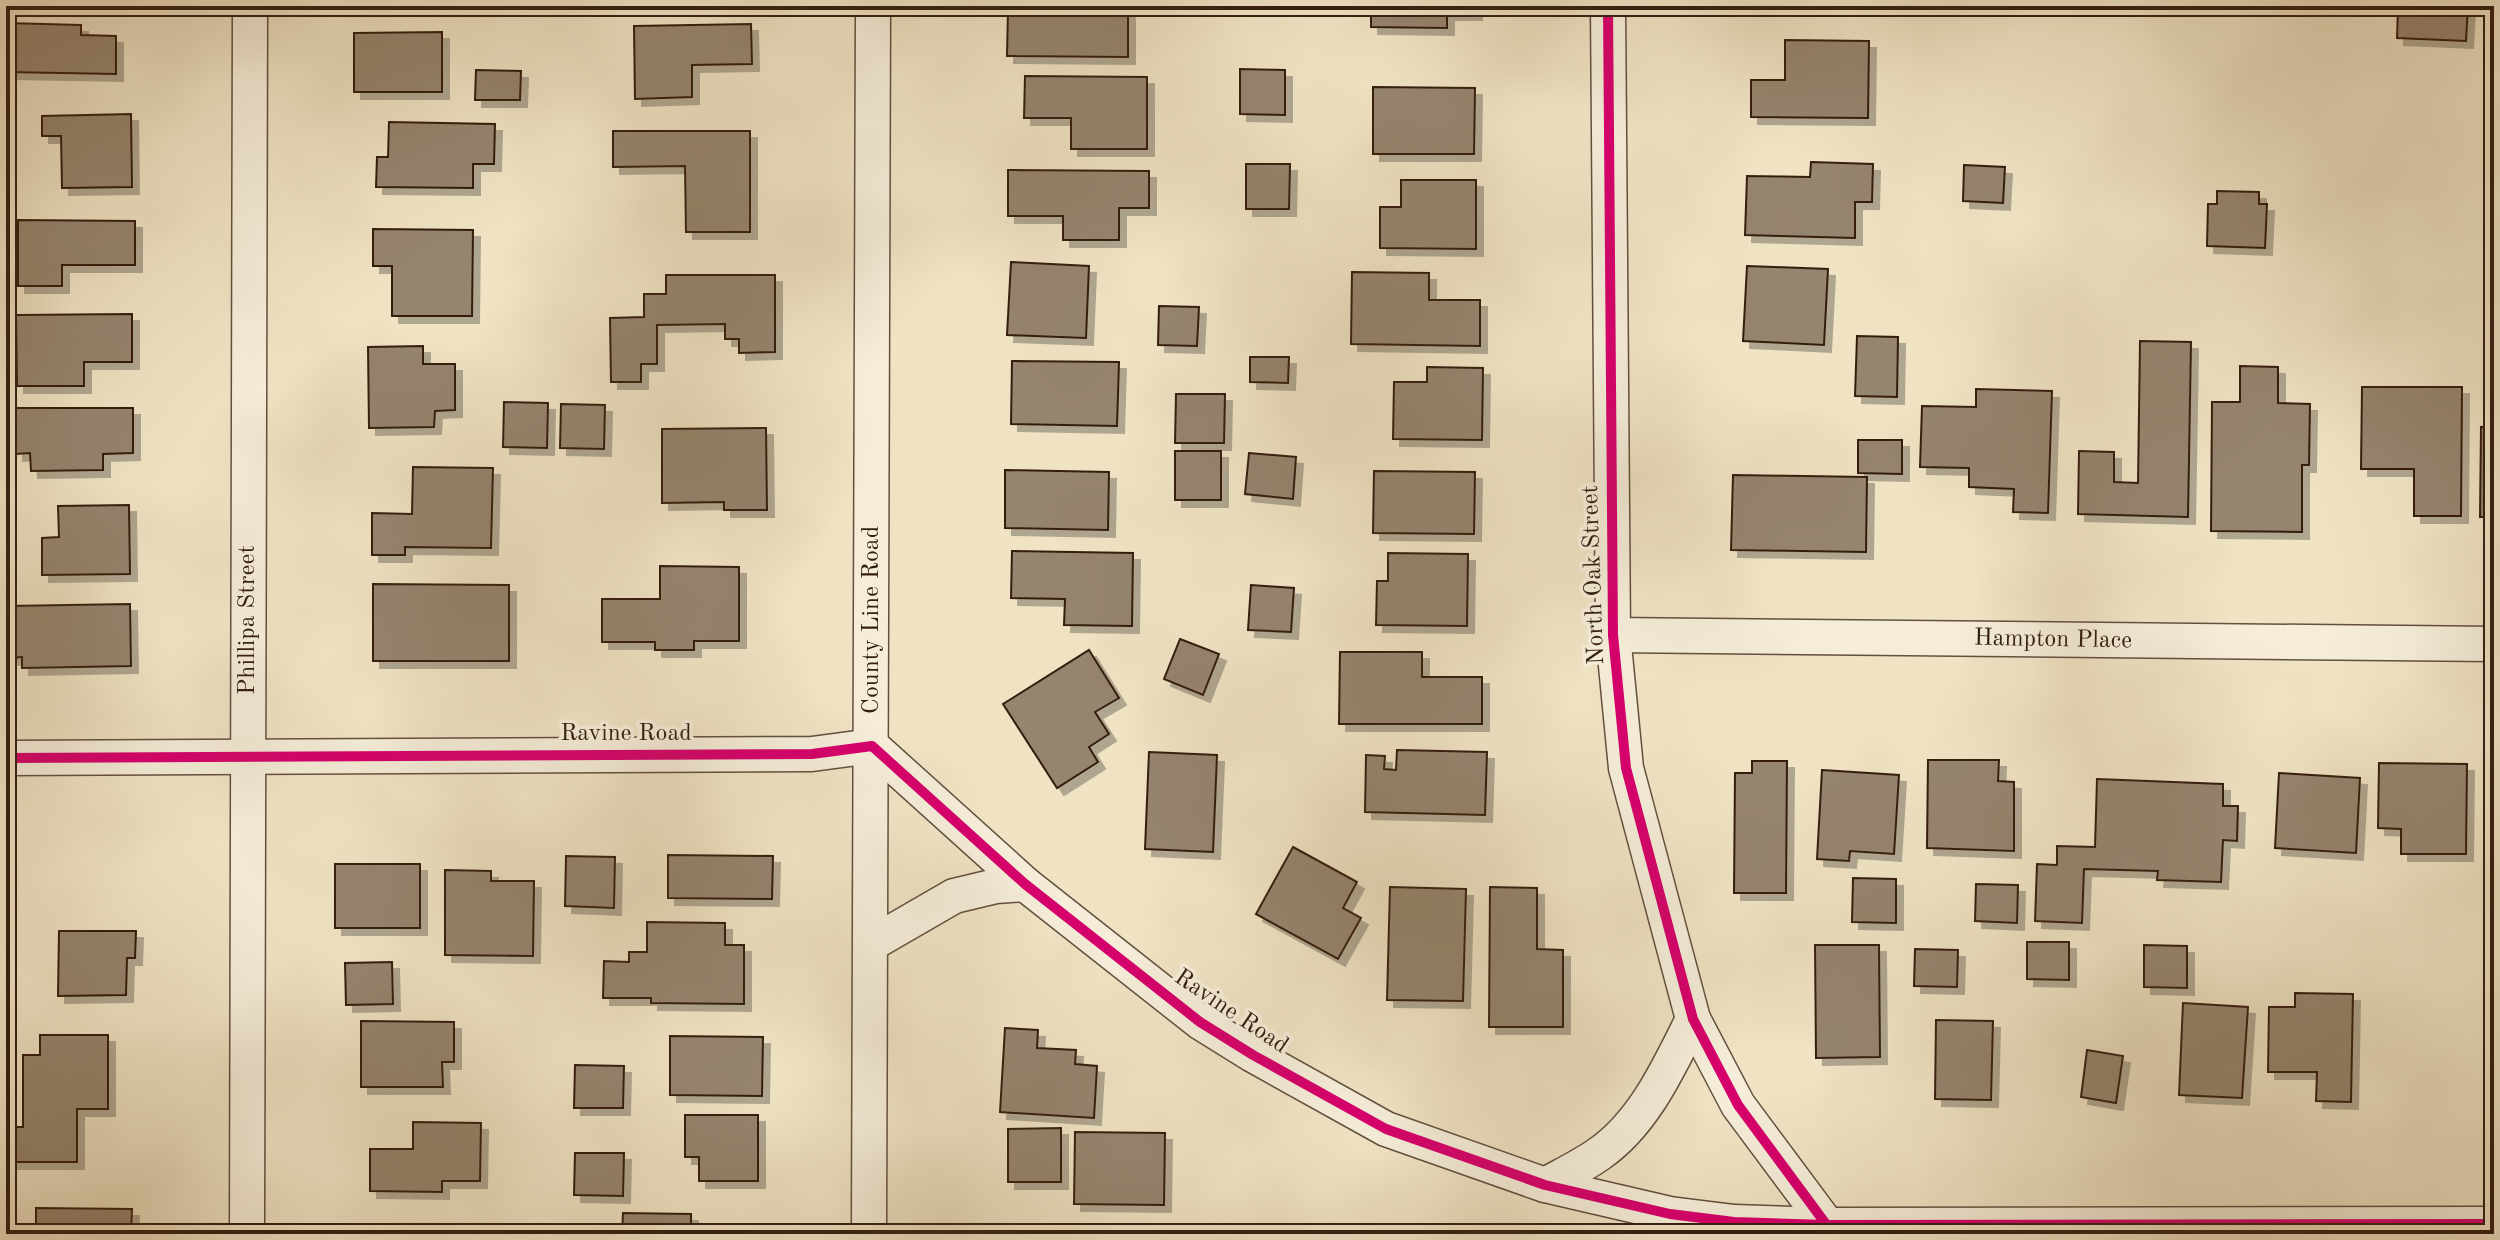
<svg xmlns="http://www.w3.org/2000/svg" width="2500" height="1240" viewBox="0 0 2500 1240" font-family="'Old Standard TT',serif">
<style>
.building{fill:#95846e;stroke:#341e11;stroke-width:2;filter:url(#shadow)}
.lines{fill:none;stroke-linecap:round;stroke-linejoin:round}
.street-casing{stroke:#634f3e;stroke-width:37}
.street{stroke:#f5edd9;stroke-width:34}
.cycleway-casing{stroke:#f5edd9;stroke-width:15}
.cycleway{stroke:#d6006c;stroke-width:10}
.labels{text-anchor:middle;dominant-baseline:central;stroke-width:7;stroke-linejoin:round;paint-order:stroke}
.street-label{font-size:24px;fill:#341e11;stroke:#f5edd9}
</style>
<defs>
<filter id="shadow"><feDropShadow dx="7" dy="7" stdDeviation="0" flood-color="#0004"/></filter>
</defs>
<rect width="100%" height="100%" fill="#efe3c4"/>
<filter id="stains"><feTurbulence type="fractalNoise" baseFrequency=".0025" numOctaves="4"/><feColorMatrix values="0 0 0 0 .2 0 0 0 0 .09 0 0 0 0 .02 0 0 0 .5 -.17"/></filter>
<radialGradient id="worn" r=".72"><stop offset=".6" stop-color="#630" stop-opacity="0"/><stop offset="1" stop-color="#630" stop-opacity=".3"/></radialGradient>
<g class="building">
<polygon points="1059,6 1128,6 1128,57 1007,56 1008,9 1059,10"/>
<polygon points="1371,6 1475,6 1475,13 1447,13 1447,28 1371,27"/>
<polygon points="2383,6 2468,6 2466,41 2397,38 2398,7"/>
<polygon points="6,23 81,25 81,35 116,36 116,74 6,72"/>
<polygon points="751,24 752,64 692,65 692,97 635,99 634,26"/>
<polygon points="442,32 442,92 354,92 354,33"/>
<polygon points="1785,40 1869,41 1868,118 1751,117 1751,80 1785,80"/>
<polygon points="1240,69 1285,70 1285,115 1240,114"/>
<polygon points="476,70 521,71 520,100 475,100"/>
<polygon points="1025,76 1147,77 1147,149 1071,149 1071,118 1024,118"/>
<polygon points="1373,87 1475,88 1474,154 1373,154"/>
<polygon points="131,114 132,187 62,188 61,136 42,136 42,116"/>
<polygon points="389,122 495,124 494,164 473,164 473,188 376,187 377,157 388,157"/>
<polygon points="613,131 750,131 750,232 686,232 685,166 613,167"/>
<polygon points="1811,162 1873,164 1872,202 1855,202 1855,238 1745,235 1747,176 1810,177"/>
<polygon points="1246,164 1290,164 1289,209 1246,209"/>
<polygon points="1964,165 2005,167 2003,203 1963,201"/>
<polygon points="1008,170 1149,171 1149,208 1119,208 1119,240 1063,240 1063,216 1008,216"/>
<polygon points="1401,180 1476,180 1476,249 1380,248 1380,207 1401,207"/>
<polygon points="2217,191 2259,192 2259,204 2267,204 2265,248 2207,246 2208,204 2217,204"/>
<polygon points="18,220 135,221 135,265 62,265 62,286 18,286"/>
<polygon points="373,229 473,230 472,316 392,316 392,266 373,266"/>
<polygon points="1011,262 1089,266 1086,338 1007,335"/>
<polygon points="1747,266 1828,269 1824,345 1743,341"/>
<polygon points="1352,272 1429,273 1429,300 1480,300 1480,346 1351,344"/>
<polygon points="666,275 775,275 775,352 739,353 739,339 725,339 725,324 657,325 657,364 641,364 641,382 611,382 610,318 644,317 644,294 666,294"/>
<polygon points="1159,306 1199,307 1197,346 1158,345"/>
<polygon points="132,314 132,362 84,362 84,386 17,386 16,315"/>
<polygon points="1857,336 1898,337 1897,397 1855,396"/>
<polygon points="2140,341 2191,342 2188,517 2078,514 2079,451 2114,452 2114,482 2138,483"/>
<polygon points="423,346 423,364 455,364 455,410 435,411 434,427 369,428 368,347"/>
<polygon points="1250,357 1289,357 1288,383 1250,382"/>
<polygon points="1012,361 1119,362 1117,426 1011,424"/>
<polygon points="2240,366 2278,367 2278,403 2310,404 2309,465 2302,465 2302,532 2211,531 2212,402 2240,402"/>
<polygon points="1427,367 1483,368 1482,440 1393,439 1394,382 1427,382"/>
<polygon points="2362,387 2462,387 2461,516 2414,516 2414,469 2361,469"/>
<polygon points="1976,389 2052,391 2048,513 2013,512 2014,489 1969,487 1969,468 1920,467 1922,406 1976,407"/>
<polygon points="1176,394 1225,394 1224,443 1175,443"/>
<polygon points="504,402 548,403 547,448 503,447"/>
<polygon points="561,404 605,405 604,449 560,448"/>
<polygon points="16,408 133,408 133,453 103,454 103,470 31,471 30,453 16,454"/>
<polygon points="2494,426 2494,517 2480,517 2481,427"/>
<polygon points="766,428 767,510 724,510 724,502 662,503 662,429"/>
<polygon points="1858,440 1902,440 1902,474 1858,473"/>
<rect x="1175" y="451" width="46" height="49"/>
<polygon points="1249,453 1296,457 1293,499 1245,494"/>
<polygon points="413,467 493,468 491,548 405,547 405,555 372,555 372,513 412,514"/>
<polygon points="1005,470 1109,472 1108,530 1005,528"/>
<polygon points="1374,471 1475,472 1474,534 1373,533"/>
<polygon points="1733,475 1867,477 1866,552 1731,550"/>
<polygon points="129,505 130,574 42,575 42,538 59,537 58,506"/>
<polygon points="1012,551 1133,553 1132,626 1064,625 1065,599 1011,598"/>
<polygon points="1388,553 1468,554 1467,626 1376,625 1377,581 1388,581"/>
<polygon points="660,566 739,567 739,641 694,641 694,650 655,650 655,642 602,642 602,599 660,599"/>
<polygon points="373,584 509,585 509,661 373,661"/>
<polygon points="1251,585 1294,588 1291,632 1248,630"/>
<polygon points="130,604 131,666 22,668 22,657 9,658 7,606"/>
<polygon points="1180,639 1219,654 1203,695 1164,679"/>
<polygon points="1089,650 1119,698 1095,712 1109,734 1089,747 1098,762 1057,788 1003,704"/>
<polygon points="1340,652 1422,652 1422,677 1482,677 1482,724 1339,724"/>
<polygon points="1397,750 1487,752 1485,815 1365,812 1366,755 1385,756 1384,769 1396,770"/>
<polygon points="1149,752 1217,755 1213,852 1145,849"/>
<polygon points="1928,760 1999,760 1998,781 2014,782 2014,851 1927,848"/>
<polygon points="1752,761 1787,761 1786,893 1734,893 1735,773 1752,773"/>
<polygon points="2379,763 2467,764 2466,854 2401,854 2401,829 2378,828"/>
<polygon points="1822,770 1899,775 1894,854 1850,851 1849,861 1817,859"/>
<polygon points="2279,773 2360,778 2356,853 2275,848"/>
<polygon points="2488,773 2494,773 2494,859 2487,859"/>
<polygon points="2097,779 2223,784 2223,806 2238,806 2237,841 2223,840 2221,882 2157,880 2158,871 2084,869 2082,923 2035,921 2037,864 2057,865 2057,846 2095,847"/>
<polygon points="1293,847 1357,882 1343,908 1361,918 1338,959 1256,914"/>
<polygon points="668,855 773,856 772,899 668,898"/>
<polygon points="566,856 615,857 614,908 565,906"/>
<rect x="335" y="864" width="85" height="64"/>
<polygon points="445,870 491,871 491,881 534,881 533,956 445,955"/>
<polygon points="1853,878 1896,879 1896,923 1852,922"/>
<polygon points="1976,884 2018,885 2017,923 1975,921"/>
<polygon points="1390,887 1466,889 1463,1001 1387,1000"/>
<polygon points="1490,887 1537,888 1537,949 1563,950 1563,1027 1489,1027"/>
<polygon points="647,922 725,923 725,945 744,945 744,1004 651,1003 651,998 603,998 604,961 629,962 629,952 647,952"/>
<polygon points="59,931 136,931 135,958 127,958 126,995 58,996"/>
<polygon points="2027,942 2069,942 2069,980 2027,979"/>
<polygon points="1815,945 1879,945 1880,1057 1816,1058"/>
<polygon points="2144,945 2187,946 2187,988 2144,987"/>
<polygon points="1915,949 1958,950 1957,987 1914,986"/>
<polygon points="392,962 393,1004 346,1005 345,963"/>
<polygon points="2295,993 2353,994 2351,1102 2316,1101 2317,1072 2268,1072 2269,1007 2295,1007"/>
<polygon points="2183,1003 2248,1007 2242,1098 2179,1095"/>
<polygon points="1936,1020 1993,1021 1991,1100 1935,1099"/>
<polygon points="361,1021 454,1022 454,1062 442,1062 443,1087 361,1087"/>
<polygon points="1005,1028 1038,1030 1037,1048 1076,1050 1075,1064 1097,1066 1094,1118 1000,1112"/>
<polygon points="40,1035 108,1035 108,1109 77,1109 77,1162 6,1162 6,1127 23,1127 23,1055 40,1055"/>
<polygon points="670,1036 763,1037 762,1096 670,1095"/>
<polygon points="2087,1050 2123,1056 2116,1103 2081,1097"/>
<polygon points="575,1065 624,1066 623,1108 574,1108"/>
<polygon points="685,1115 758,1115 758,1181 699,1181 699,1157 685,1157"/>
<polygon points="413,1122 481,1123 480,1181 442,1181 442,1192 370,1191 370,1149 413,1149"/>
<polygon points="1061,1128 1061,1182 1008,1182 1008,1129"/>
<polygon points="1075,1132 1165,1133 1164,1205 1074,1204"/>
<polygon points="575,1153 624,1153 623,1196 574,1195"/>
<polygon points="36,1208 132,1209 131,1234 36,1234"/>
<polygon points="623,1213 691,1214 691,1232 744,1234 622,1234"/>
</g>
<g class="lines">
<defs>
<g id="street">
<polyline points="1608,6 1613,635 1626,768 1693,1019 1738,1105 1834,1234"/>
<polyline points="1613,635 2494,644"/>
<polyline points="6,758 812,754 872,746 1025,884 1200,1022 1253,1055 1386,1129 1545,1185 1670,1214 1734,1222 1826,1225 2494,1224"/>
<polyline points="871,944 954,896 996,886 1025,884"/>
<path d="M 1545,1185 C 1563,1175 1582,1166 1599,1154 C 1644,1123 1669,1067 1693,1019"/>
<polyline points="247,1234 250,6"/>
<polyline points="869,1234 873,6"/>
</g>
</defs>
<use href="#street" class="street-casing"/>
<use href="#street" class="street"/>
<defs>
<g id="cycleway">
<polyline points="1608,6 1613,635 1626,768 1693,1019 1738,1105 1831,1231"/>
<polyline points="6,758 812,754 872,746 1025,884 1200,1022 1253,1055 1386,1129 1545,1185 1670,1214 1734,1222 1826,1225 2494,1224"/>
</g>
</defs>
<use href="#cycleway" class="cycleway-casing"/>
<use href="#cycleway" class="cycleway"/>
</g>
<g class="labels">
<g class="street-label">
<text transform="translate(1594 575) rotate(-92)">North Oak Street</text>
<text transform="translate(248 620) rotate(-90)">Phillipa Street</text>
<text transform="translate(872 620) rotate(-90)">County Line Road</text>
<text transform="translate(2053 640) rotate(1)">Hampton Place</text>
<text x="626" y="734">Ravine Road</text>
<text transform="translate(1231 1012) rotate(34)">Ravine Road</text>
</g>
</g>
<rect width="2500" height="1240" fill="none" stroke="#efe3c4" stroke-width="32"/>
<rect x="8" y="8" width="2484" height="1224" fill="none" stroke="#341e11" stroke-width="4"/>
<rect x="16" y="16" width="2468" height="1208" fill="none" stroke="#341e11" stroke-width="2"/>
<rect width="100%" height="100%" filter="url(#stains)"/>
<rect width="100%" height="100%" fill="url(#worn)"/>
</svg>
